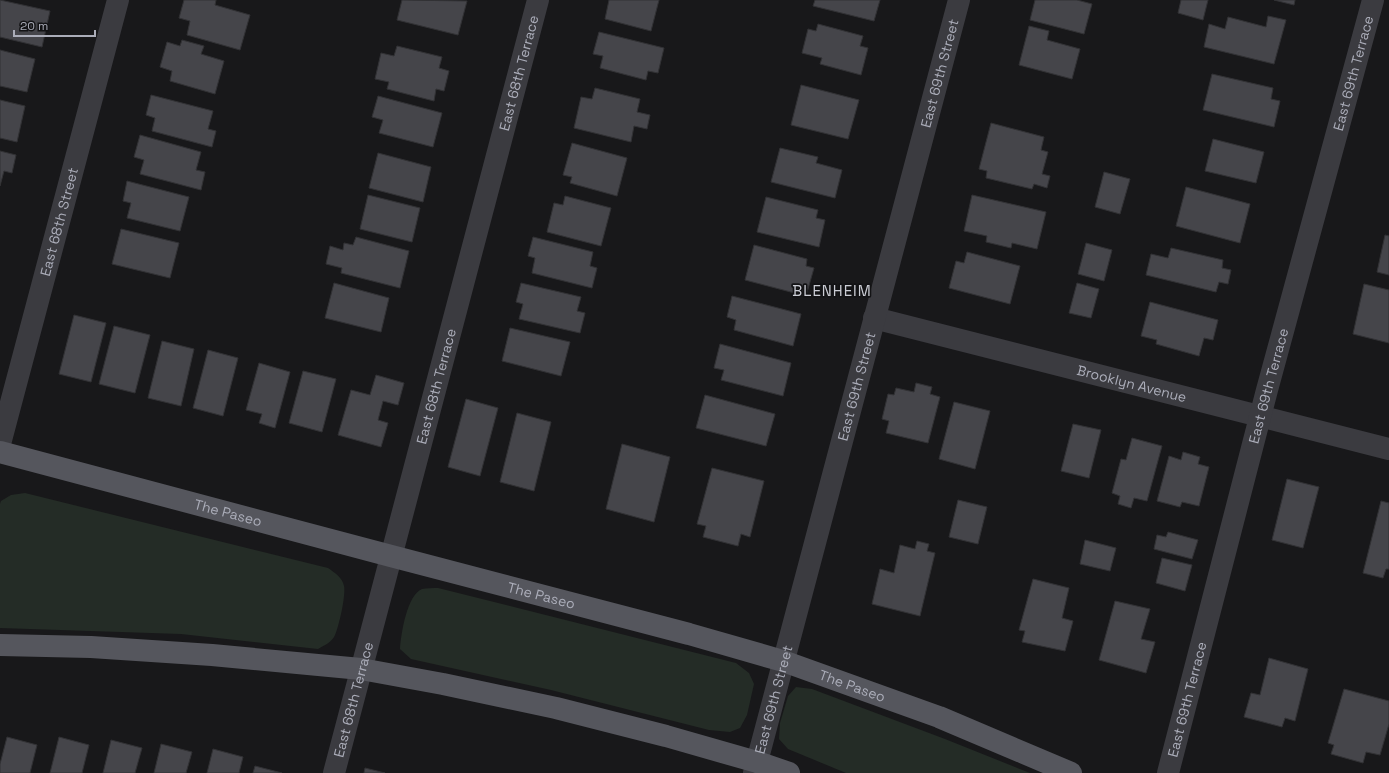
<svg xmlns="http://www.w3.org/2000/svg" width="1389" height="773" viewBox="0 0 1389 773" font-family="'Space Grotesk',sans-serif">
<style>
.green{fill:#242c26}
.building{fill:#45454a;stroke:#323235}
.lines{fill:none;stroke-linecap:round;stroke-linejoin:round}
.minor{stroke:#3b3b40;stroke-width:22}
.major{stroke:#55565d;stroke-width:22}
.labels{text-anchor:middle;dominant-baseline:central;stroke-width:3.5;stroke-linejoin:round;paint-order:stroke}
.street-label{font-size:14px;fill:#abadb9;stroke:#131315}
.neighbourhood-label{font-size:15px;letter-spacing:1px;fill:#cbcdd5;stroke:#131315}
</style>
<rect width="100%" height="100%" fill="#18181a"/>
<g class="green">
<path d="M 25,493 L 328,568 C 335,573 342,577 344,586 C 346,595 339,626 335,635 C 332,642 325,645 318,649 L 181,634 L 0,628 L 0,504 L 1,501 L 11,495 Z"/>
<path d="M 438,588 L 736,663 L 749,673 L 754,684 L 747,715 L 740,728 L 730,732 L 709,730 L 551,690 L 411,659 L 400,649 C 401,634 407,595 422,589 C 427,588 433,588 438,588 Z"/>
<polygon points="796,687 812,689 945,739 1030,773 846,773 788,749 779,739 780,723 788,696"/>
</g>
<g class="building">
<polygon points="0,0 50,11 42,47 0,37"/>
<polygon points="184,0 216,0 215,5 250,15 240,50 187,35 190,21 179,18"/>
<polygon points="402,0 467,1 458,35 397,20"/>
<polygon points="609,0 659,0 651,31 605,19"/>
<polygon points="815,0 880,0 874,21 813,6"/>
<polygon points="1035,0 1077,0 1092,4 1084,34 1030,20"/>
<polygon points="1181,0 1208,0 1203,20 1178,13"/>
<polygon points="1274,0 1295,0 1294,5"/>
<polygon points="1268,16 1286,20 1274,64 1204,47 1209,24 1225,29 1228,17 1266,27"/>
<polygon points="818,24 863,36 860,46 868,48 861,75 820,64 822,58 802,53 808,29 816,31"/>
<polygon points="1029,26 1049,31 1047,40 1080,49 1072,79 1019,65"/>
<polygon points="599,32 664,48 658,73 648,71 646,80 600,68 603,56 593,54"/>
<polygon points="182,40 204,46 201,54 224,61 215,94 170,81 172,71 160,67 167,42 180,46"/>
<polygon points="397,46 442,57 439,68 449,71 444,91 436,89 434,101 387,89 389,82 375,79 381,53 394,56"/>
<polygon points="0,50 35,59 27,92 0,86"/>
<polygon points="1212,74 1273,88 1271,99 1280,101 1274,127 1203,110"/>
<polygon points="801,85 859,100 848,139 791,125"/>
<polygon points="595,88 640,99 637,112 650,115 647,129 634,126 631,142 574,128 581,97 592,99"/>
<polygon points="151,95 213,111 208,129 216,131 212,147 152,131 155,118 146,115"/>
<polygon points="378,96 442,113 433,147 379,133 383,120 372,117"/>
<polygon points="0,100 25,106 17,142 0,138"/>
<polygon points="991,123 1044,137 1041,150 1048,152 1042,174 1050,176 1047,188 1034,184 1032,189 986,178 987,171 979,169"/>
<polygon points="140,135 201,152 196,170 205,172 201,190 140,174 144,160 134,157"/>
<polygon points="1213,139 1264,152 1256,183 1205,171"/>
<polygon points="572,143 627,158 617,196 570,183 572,177 563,175"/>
<polygon points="780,148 818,157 816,163 842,170 835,198 771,182"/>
<polygon points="0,151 16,155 12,173 4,171 0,186"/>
<polygon points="378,153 431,167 423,202 369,188"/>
<polygon points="1104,172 1130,179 1120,214 1095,207"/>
<polygon points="127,181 189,197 180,231 127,218 131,203 123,201"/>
<polygon points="1186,187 1250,204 1240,243 1176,226"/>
<polygon points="368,195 420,208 412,242 360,229"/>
<polygon points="972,195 1046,212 1037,249 1012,243 1011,248 986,242 987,236 964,231"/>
<polygon points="565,196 611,208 601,246 547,232 554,203 563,205"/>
<polygon points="766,197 818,210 816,218 825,220 819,247 757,232"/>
<polygon points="121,229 179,243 170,278 112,264"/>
<polygon points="1385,235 1389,236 1389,275 1377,272"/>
<polygon points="356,237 409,251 400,288 341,273 342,268 326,264 330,246 343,250 344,243 353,245"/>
<polygon points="533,237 593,252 590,266 597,268 592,288 532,273 535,258 528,256"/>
<polygon points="1086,243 1112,250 1104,281 1078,274"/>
<polygon points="754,245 807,259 806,266 814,268 806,296 745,280"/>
<polygon points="1171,248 1223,260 1222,268 1231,270 1228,284 1219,282 1216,292 1146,275 1151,254 1168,258"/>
<polygon points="967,252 1020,266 1010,304 949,288 956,261 964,263"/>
<polygon points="334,283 389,298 381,332 325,318"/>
<polygon points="521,283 581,297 577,311 585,313 580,333 519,319 523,304 516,302"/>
<polygon points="1077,283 1099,289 1091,318 1069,313"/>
<polygon points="1364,284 1389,290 1389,343 1353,334"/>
<polygon points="732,296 801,314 793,346 734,330 736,320 727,317"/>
<polygon points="1150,302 1218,320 1213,340 1204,338 1199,356 1156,344 1157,340 1141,336"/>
<polygon points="74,315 106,323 91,382 59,374"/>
<polygon points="114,326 150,335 135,393 99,384"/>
<polygon points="510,328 570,342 561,376 502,361"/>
<polygon points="162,341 194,349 181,406 148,398"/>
<polygon points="720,344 791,363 783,396 721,380 724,370 714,368"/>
<polygon points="208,350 238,358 223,416 193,408"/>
<polygon points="259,363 290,372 275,428 259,423 262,414 246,410"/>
<polygon points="303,371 336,379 322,432 289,423"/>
<polygon points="376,375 404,383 398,405 383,401 378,420 388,423 381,447 338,435 351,390 370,395"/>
<polygon points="916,383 932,387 930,394 940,397 928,443 886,433 889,421 882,419 888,394 894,395 896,388 914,392"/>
<polygon points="705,395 775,414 766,446 696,428"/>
<polygon points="466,399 498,408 480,476 448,467"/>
<polygon points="954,402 990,411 975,469 939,459"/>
<polygon points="517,413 551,422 534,491 500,482"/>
<polygon points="1073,424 1101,430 1089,478 1061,471"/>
<polygon points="1132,438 1162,446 1147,501 1134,498 1131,508 1118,504 1120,496 1112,493 1121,459 1126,460"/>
<polygon points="622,444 670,457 654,522 606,509"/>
<polygon points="1183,452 1200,457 1198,464 1209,467 1199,506 1182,502 1180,507 1157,501 1169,456 1181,460"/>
<polygon points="712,468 764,481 750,537 741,534 738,546 703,537 706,526 697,524"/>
<polygon points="1287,479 1319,487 1303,548 1272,540"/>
<polygon points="958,500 987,507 978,544 949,537"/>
<polygon points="1381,501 1389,503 1389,569 1386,569 1383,578 1363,573"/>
<polygon points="1168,532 1198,540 1192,559 1154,549 1157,535 1166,537"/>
<polygon points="1085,540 1116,548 1110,571 1080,564"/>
<polygon points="917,541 929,544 927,551 935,553 920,616 872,604 880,569 894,573 900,545 915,549"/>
<polygon points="1162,558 1192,565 1185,591 1156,583"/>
<polygon points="1033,579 1069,588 1062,618 1073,621 1065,651 1022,642 1025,631 1019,630"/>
<polygon points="1115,601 1150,609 1141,639 1155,642 1146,673 1099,660"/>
<polygon points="1269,658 1308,669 1295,721 1285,718 1282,727 1244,717 1251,693 1260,695"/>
<polygon points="1344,689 1389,701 1389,724 1380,755 1366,752 1363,763 1331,754 1334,745 1328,743"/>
<polygon points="7,737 37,745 30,773 0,773 0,764"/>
<polygon points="59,737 89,745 82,773 50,773"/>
<polygon points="111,740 142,748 135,773 103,773"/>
<polygon points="161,744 192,752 186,773 154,773"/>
<polygon points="213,749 243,757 239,773 207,773"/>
<polygon points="255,766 282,773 253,773"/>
<polygon points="365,768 385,773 364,773"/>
</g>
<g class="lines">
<g class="minor">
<path id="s1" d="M 874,318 L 1389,449"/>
<path id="s2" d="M 0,444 L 118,0"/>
<path id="s3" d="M 334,773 L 538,0"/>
<path id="s4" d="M 754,773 L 959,0"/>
<path id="s5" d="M 1168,773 L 1267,390 L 1373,0"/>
</g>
<g class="major">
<path id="s6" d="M 0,452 L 391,556 L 689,634 L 783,661 L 939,717 L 1071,773"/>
<polyline points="0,645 91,647 212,655 361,669 443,684 556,708 666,736 757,762 789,773"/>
</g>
</g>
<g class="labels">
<g class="street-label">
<text stroke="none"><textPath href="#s3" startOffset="724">East 68th Terrace</textPath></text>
<text stroke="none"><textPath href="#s4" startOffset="724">East 69th Street</textPath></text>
<text stroke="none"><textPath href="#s5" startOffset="724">East 69th Terrace</textPath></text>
<text stroke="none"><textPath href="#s2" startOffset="230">East 68th Street</textPath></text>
<text stroke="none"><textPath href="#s1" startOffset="266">Brooklyn Avenue</textPath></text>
<text stroke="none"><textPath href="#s4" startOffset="400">East 69th Street</textPath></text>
<text stroke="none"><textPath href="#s5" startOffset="400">East 69th Terrace</textPath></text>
<text stroke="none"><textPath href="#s3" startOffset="400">East 68th Terrace</textPath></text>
<text stroke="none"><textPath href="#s6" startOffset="236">The Paseo</textPath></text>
<text stroke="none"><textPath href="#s6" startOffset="560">The Paseo</textPath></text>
<text stroke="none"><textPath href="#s6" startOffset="884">The Paseo</textPath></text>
<text stroke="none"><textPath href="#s3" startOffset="76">East 68th Terrace</textPath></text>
<text stroke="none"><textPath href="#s4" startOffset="76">East 69th Street</textPath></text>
<text stroke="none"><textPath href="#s5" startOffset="76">East 69th Terrace</textPath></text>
</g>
<g class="neighbourhood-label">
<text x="832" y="290">BLENHEIM</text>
</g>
</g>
<path d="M14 30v6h81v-6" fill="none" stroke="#abadb9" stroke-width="2"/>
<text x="20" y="30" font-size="12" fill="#abadb9" stroke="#131315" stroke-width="3" paint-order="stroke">20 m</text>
</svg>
